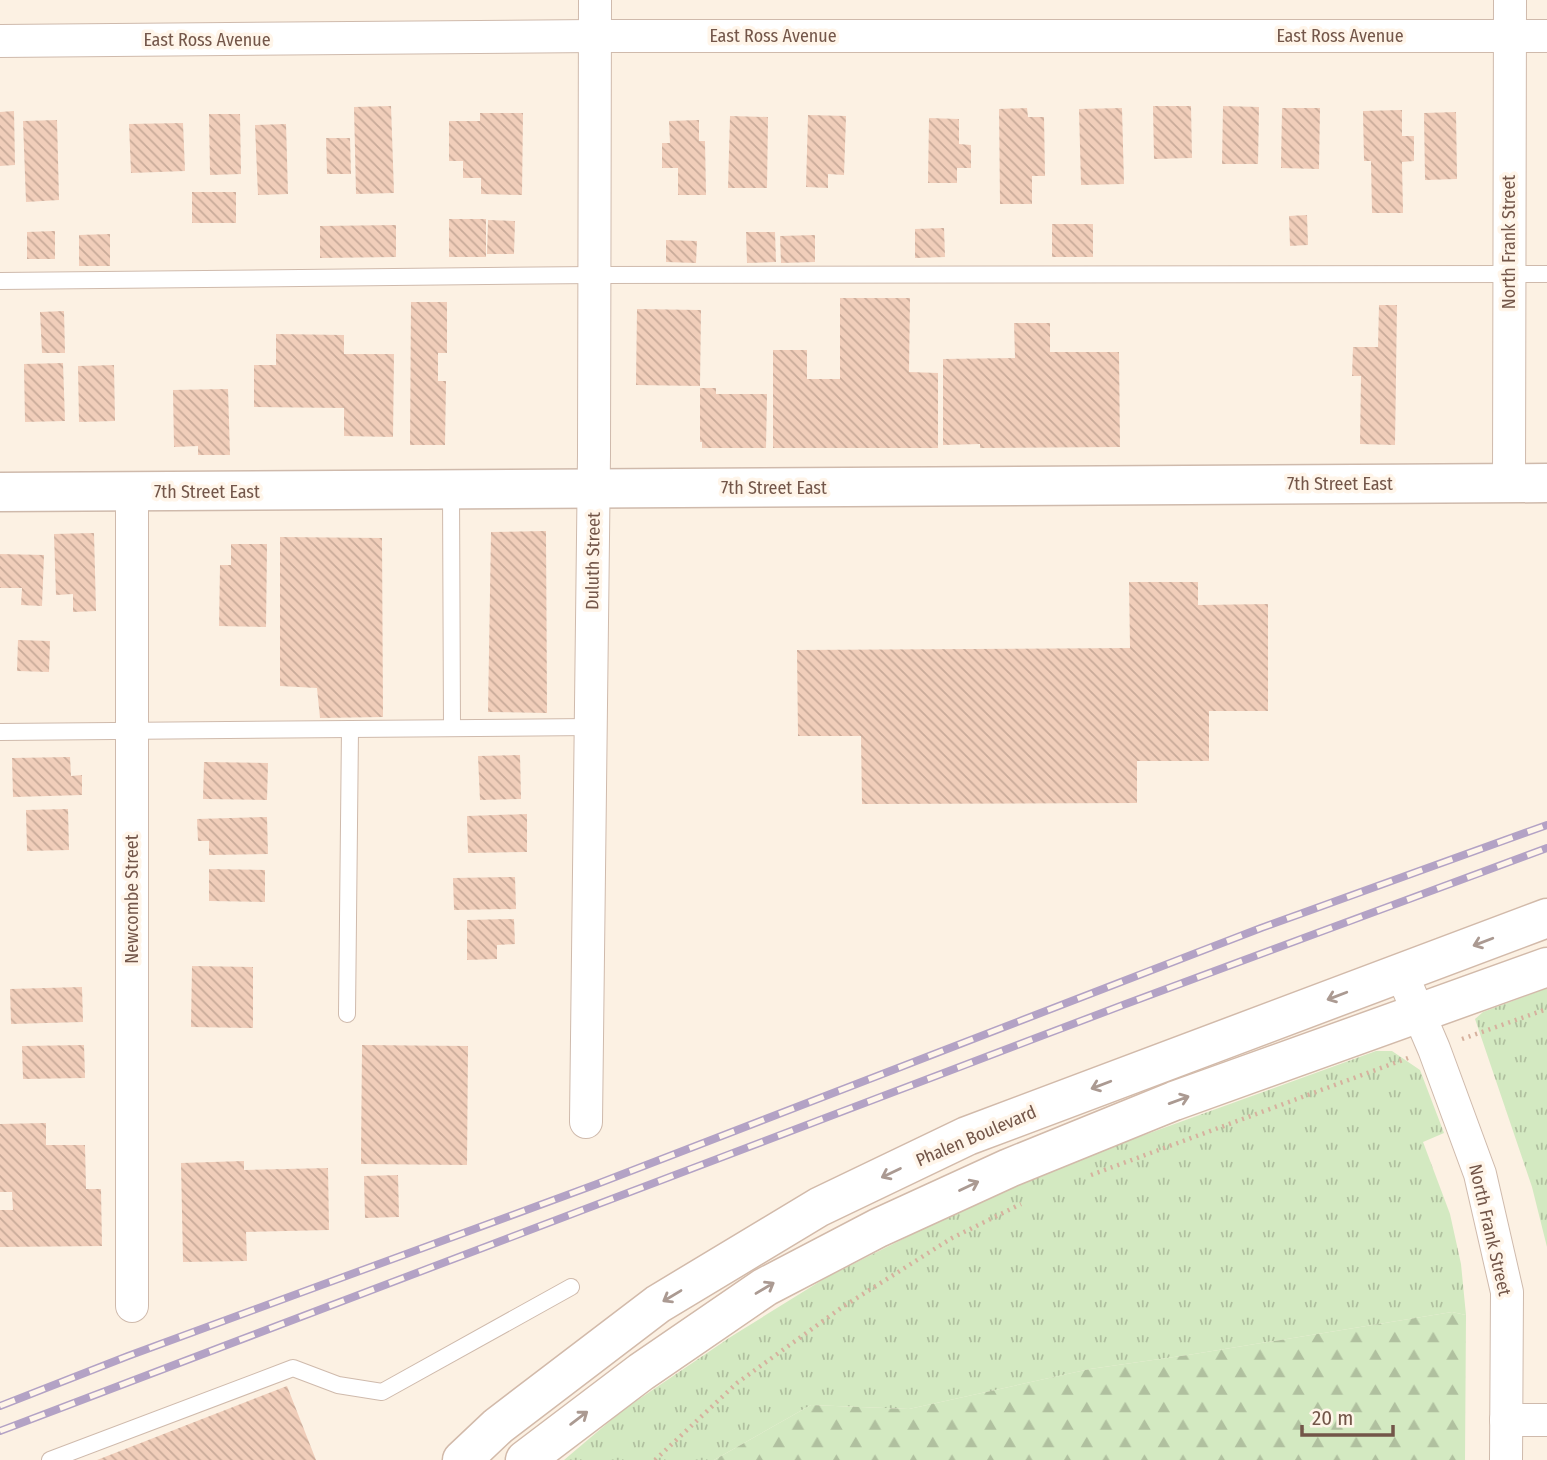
<svg xmlns="http://www.w3.org/2000/svg" width="1547" height="1460" viewBox="0 0 1547 1460" font-family="'Fira Sans Condensed',sans-serif">
<style>
.grass{fill:url(#grass-tufts)}
.forest{fill:url(#forest-firs)}
.building{fill:url(#building-back-hatch)}
.lines{fill:none;stroke-linecap:round;stroke-linejoin:round}
.service-casing{stroke:#cfbaac;stroke-width:18}
.minor-casing{stroke:#cfbaac;stroke-width:34}
.tertiary-casing{stroke:#cfbaac;stroke-width:41}
.secondary-casing{stroke:#d2baaa;stroke-width:41}
.path{stroke:#d6b19e;stroke-width:4.5;stroke-dasharray:2 5;stroke-linecap:butt}
.service{stroke:#fff;stroke-width:16}
.minor{stroke:#fff;stroke-width:32}
.tertiary{stroke:#fff;stroke-width:38}
.secondary{stroke:#fff;stroke-width:38}
.rail-casing{stroke:#b3a2c5;stroke-width:8}
.rail{stroke:#fff5e9;stroke-width:5;stroke-dasharray:16;stroke-linecap:butt}
.oneway{stroke:#ab9a92}
.labels{text-anchor:middle;dominant-baseline:central;stroke-width:7;stroke-linejoin:round;paint-order:stroke}
.street-label{font-size:18px;fill:#735649;stroke:#fff5e9}
</style>
<defs>
<pattern id="grass-tufts" width="24" height="20" patternUnits="userSpaceOnUse" patternTransform="scale(1.75)"><rect width="24" height="20" fill="#d3e9c1"/><path d="M3 7l-1-3M5 7V3M7 7l1-3M15 17l-1-3M17 17v-4M19 17l1-3" fill="none" stroke="#b0c09f"/></pattern>
<pattern id="forest-firs" width="22" height="20" patternUnits="userSpaceOnUse" patternTransform="scale(1.75)"><rect width="22" height="20" fill="#d3e9c1"/><path d="M5 1l3.5 6h-7zM16 11l3.5 6h-7z" fill="#b0c09f"/></pattern>
<pattern id="building-back-hatch" width="6" height="6" patternUnits="userSpaceOnUse" patternTransform="scale(1.75)"><rect width="6" height="6" fill="#f1ceba"/><path d="M-1 5l2 2M0 0l6 6M5-1l2 2" fill="none" stroke="#c8aa99"/></pattern>
</defs>
<rect width="100%" height="100%" fill="#fcf1e3"/>
<g class="grass">
<polygon points="1547,988 1547,1247 1532,1187 1475,1019 1483,1012"/>
<polygon points="1376,1051 1392,1051 1420,1070 1444,1133 1423,1142 1450,1214 1461,1264 1466,1315 1452,1312 1188,1355 1090,1369 909,1409 811,1405 714,1460 564,1460 623,1410 732,1336 827,1277 963,1209 1111,1147"/>
</g>
<polygon class="forest" points="1452,1312 1466,1315 1465,1460 714,1460 811,1405 909,1409 1090,1369 1188,1355"/>
<g class="building">
<polygon points="391,106 394,193 356,194 354,107"/>
<polygon points="1153,106 1191,106 1192,158 1154,159"/>
<polygon points="1223,106 1259,107 1258,164 1222,164"/>
<polygon points="1027,108 1028,117 1044,117 1045,176 1032,176 1032,204 1000,204 999,109"/>
<polygon points="1122,108 1124,184 1081,185 1079,109"/>
<polygon points="1282,108 1320,108 1319,169 1281,168"/>
<polygon points="1402,110 1402,136 1414,136 1414,161 1402,162 1403,213 1372,213 1371,161 1364,161 1363,111"/>
<polygon points="14,111 15,165 0,166 0,112"/>
<polygon points="1456,112 1457,179 1425,180 1424,113"/>
<polygon points="480,113 523,113 522,195 481,194 481,178 463,178 463,161 449,161 449,121 480,121"/>
<polygon points="209,114 240,114 241,174 210,175"/>
<polygon points="808,115 846,116 844,175 828,174 828,188 806,187"/>
<polygon points="730,116 768,117 767,188 728,188"/>
<polygon points="929,118 959,119 959,144 971,145 971,168 957,168 957,183 928,183"/>
<polygon points="57,120 59,200 26,202 23,121"/>
<polygon points="699,120 699,141 705,141 706,195 678,195 678,168 662,168 662,143 670,143 669,121"/>
<polygon points="183,123 185,171 131,173 129,124"/>
<polygon points="286,124 288,194 258,195 255,125"/>
<polygon points="326,138 350,138 351,174 327,174"/>
<rect x="192" y="192" width="44" height="31"/>
<polygon points="1307,215 1308,245 1290,246 1289,216"/>
<rect x="449" y="219" width="37" height="38"/>
<polygon points="488,220 515,221 514,254 487,254"/>
<rect x="1052" y="224" width="41" height="33"/>
<polygon points="396,225 396,257 320,258 320,226"/>
<polygon points="944,228 945,257 915,258 915,229"/>
<polygon points="55,231 55,259 27,259 27,232"/>
<polygon points="746,232 775,232 776,262 747,263"/>
<polygon points="110,234 110,266 79,266 79,235"/>
<polygon points="815,235 815,262 781,263 780,236"/>
<polygon points="666,240 697,241 696,263 666,262"/>
<polygon points="840,298 910,298 909,372 938,373 938,448 773,448 773,350 807,350 807,379 840,379"/>
<polygon points="411,302 447,302 447,353 438,353 438,381 446,381 445,445 410,445"/>
<polygon points="1379,305 1397,305 1395,445 1360,444 1361,376 1352,376 1353,347 1378,347"/>
<polygon points="637,309 701,310 700,386 636,385"/>
<polygon points="64,311 65,353 42,353 40,312"/>
<polygon points="1014,323 1050,323 1050,352 1119,352 1120,447 980,448 980,444 943,445 943,359 1015,358"/>
<polygon points="276,334 344,335 344,354 394,354 393,437 344,436 344,408 254,407 254,365 276,365"/>
<polygon points="63,363 65,421 25,422 24,364"/>
<polygon points="114,365 115,421 79,422 78,366"/>
<polygon points="700,388 716,388 716,394 767,394 766,448 702,448 702,442 700,442"/>
<polygon points="228,389 230,455 198,455 198,446 174,447 173,390"/>
<polygon points="546,531 547,713 488,712 491,532"/>
<polygon points="94,533 96,611 73,612 73,594 56,595 54,534"/>
<polygon points="280,537 382,538 383,717 320,718 317,688 280,686"/>
<polygon points="231,544 267,544 266,627 219,626 220,565 231,565"/>
<polygon points="0,554 44,555 42,606 21,605 22,588 0,588"/>
<polygon points="1129,582 1198,582 1198,605 1268,604 1268,711 1209,711 1209,761 1137,761 1137,803 862,804 861,736 798,736 797,650 1130,648"/>
<polygon points="18,640 50,641 49,672 17,671"/>
<polygon points="520,755 521,799 480,800 478,756"/>
<polygon points="70,757 71,776 82,775 82,795 13,797 12,758"/>
<polygon points="204,762 268,763 267,800 203,799"/>
<polygon points="68,809 69,850 27,851 26,810"/>
<polygon points="527,814 527,852 468,853 467,816"/>
<polygon points="267,817 268,854 209,855 209,841 198,841 197,819"/>
<polygon points="209,869 265,870 265,902 209,901"/>
<polygon points="515,877 516,909 454,910 453,878"/>
<polygon points="514,919 515,944 497,945 497,959 467,960 467,920"/>
<polygon points="192,966 253,967 253,1028 191,1027"/>
<polygon points="82,987 83,1022 11,1024 10,989"/>
<polygon points="84,1045 85,1078 23,1079 22,1046"/>
<polygon points="362,1045 468,1046 467,1165 361,1164"/>
<polygon points="46,1123 46,1145 85,1145 86,1189 101,1189 102,1246 0,1247 0,1210 13,1210 12,1192 0,1192 0,1124"/>
<polygon points="244,1161 244,1170 328,1168 329,1230 246,1232 247,1261 183,1262 181,1163"/>
<polygon points="398,1175 399,1217 365,1218 364,1176"/>
<polygon points="287,1386 316,1460 97,1460"/>
</g>
<g class="lines">
<defs>
<g id="service">
<polyline points="0,281 594,275 1547,274"/>
<polyline points="451,490 452,728"/>
<polyline points="0,732 591,727"/>
<polyline points="347,1014 350,729"/>
<polyline points="50,1460 293,1368 338,1385 382,1392 571,1287"/>
</g>
<g id="minor">
<polyline points="0,41 594,36 1547,36"/>
<polyline points="1509,483 1510,0"/>
<polyline points="132,492 132,1306"/>
<polyline points="1401,972 1434,1049 1480,1174 1507,1292 1506,1460"/>
<polyline points="586,1122 594,455 595,0"/>
<polyline points="1506,1420 1547,1420"/>
</g>
<polyline id="tertiary" points="0,492 1547,483"/>
<g id="secondary">
<polyline points="462,1460 498,1426 658,1304 819,1207 967,1136 1547,918"/>
<polyline points="525,1460 641,1372 765,1287 878,1228 1009,1168 1174,1101 1547,967"/>
</g>
</defs>
<use href="#service" class="service-casing"/>
<use href="#minor" class="minor-casing"/>
<use href="#tertiary" class="tertiary-casing"/>
<use href="#secondary" class="secondary-casing"/>
<g class="path">
<polyline points="1462,1039 1547,1009"/>
<polyline points="1091,1175 1408,1058"/>
<polyline points="655,1460 737,1383 841,1308 952,1238 1021,1204"/>
</g>
<use href="#service" class="service"/>
<use href="#minor" class="minor"/>
<use href="#tertiary" class="tertiary"/>
<use href="#secondary" class="secondary"/>
<defs>
<g id="rail">
<polyline points="0,1406 128,1356 597,1184 1261,928 1547,825"/>
<polyline points="0,1431 1123,1005 1547,848"/>
</g>
</defs>
<use href="#rail" class="rail-casing"/>
<use href="#rail" class="rail"/>
</g>
<defs><path id="oneway-shaft" d="M-6 0H5M1.5-3L5.5 0L1.5 3" fill="none" stroke-width="1.6" stroke-linecap="round" stroke-linejoin="round" transform="scale(1.75)"/></defs>
<g class="oneway">
<use href="#oneway-shaft" transform="translate(1483 942) rotate(159)"/>
<use href="#oneway-shaft" transform="translate(1337 996) rotate(159)"/>
<use href="#oneway-shaft" transform="translate(1101 1085) rotate(159)"/>
<use href="#oneway-shaft" transform="translate(1179 1100) rotate(-20)"/>
<use href="#oneway-shaft" transform="translate(891 1173) rotate(154)"/>
<use href="#oneway-shaft" transform="translate(969 1186) rotate(-25)"/>
<use href="#oneway-shaft" transform="translate(765 1288) rotate(-31)"/>
<use href="#oneway-shaft" transform="translate(672 1296) rotate(149)"/>
<use href="#oneway-shaft" transform="translate(579 1418) rotate(-37)"/>
</g>
<g class="labels">
<g class="street-label">
<text x="773" y="36">East Ross Avenue</text>
<text x="1340" y="36">East Ross Avenue</text>
<text x="207" y="40">East Ross Avenue</text>
<text transform="translate(1509 242) rotate(-90)">North Frank Street</text>
<text x="1340" y="484">7th Street East</text>
<text x="774" y="488">7th Street East</text>
<text x="207" y="492">7th Street East</text>
<text transform="translate(593 561) rotate(-89)">Duluth Street</text>
<text transform="translate(132 899) rotate(-90)">Newcombe Street</text>
<text transform="translate(976 1136) rotate(-23)">Phalen Boulevard</text>
<text transform="translate(1490 1230) rotate(77)">North Frank Street</text>
</g>
</g>
<path d="M1302 1425v10h91v-10" fill="none" stroke="#735649" stroke-width="3.5"/>
<text x="1312" y="1425" font-size="21" fill="#735649" stroke="#fff5e9" stroke-width="5" paint-order="stroke">20 m</text>
</svg>
